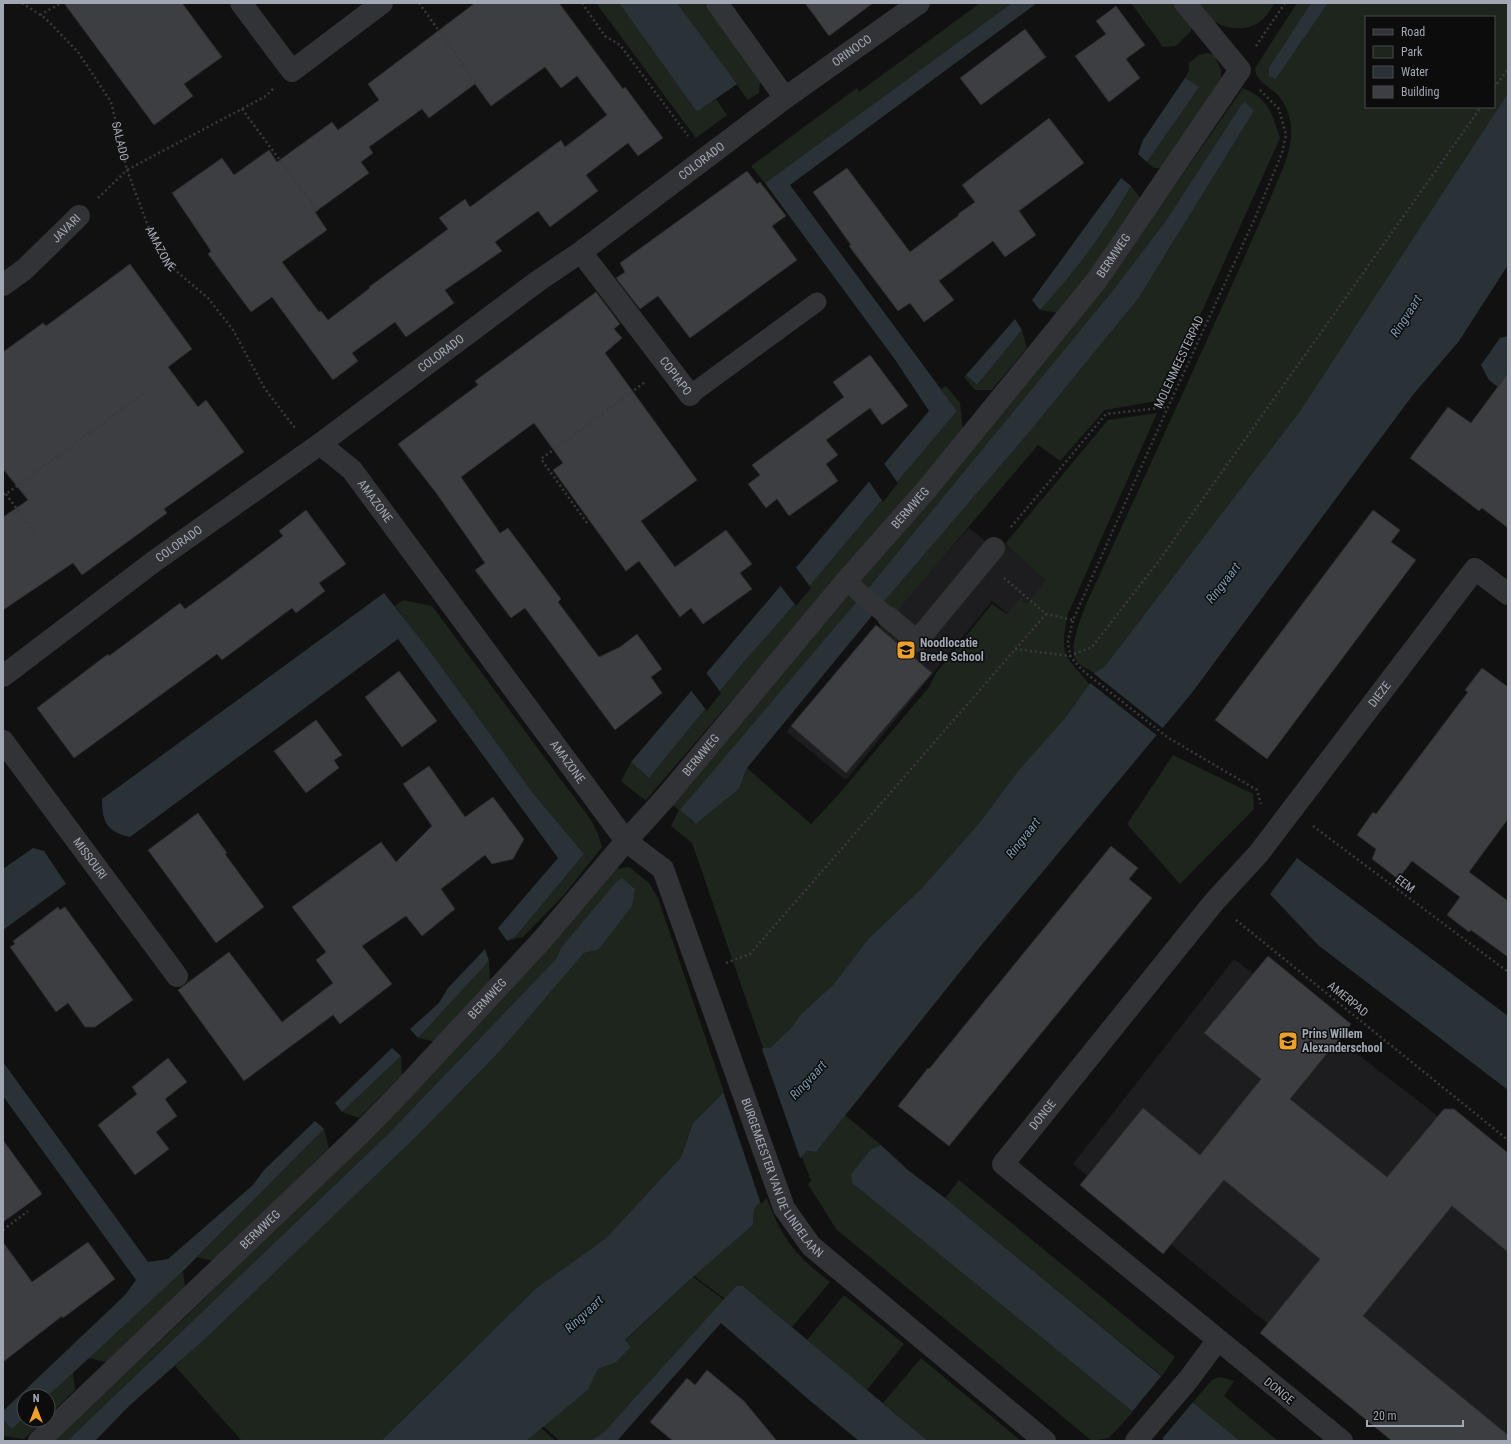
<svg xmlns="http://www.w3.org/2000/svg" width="1511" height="1444" viewBox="0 0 1511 1444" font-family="'Roboto Condensed',sans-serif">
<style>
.built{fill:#1d1d1f}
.green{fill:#1d251d;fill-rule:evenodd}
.water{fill:#293237}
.pier{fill:#111112}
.building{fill:#3d3e42;stroke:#2b2b2e;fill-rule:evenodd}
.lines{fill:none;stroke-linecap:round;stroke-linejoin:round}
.path{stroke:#383a3e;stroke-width:2.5;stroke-dasharray:2 3;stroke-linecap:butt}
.service{stroke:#323337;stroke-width:19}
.pedestrian{stroke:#323337;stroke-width:22}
.minor{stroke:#323337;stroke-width:22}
.labels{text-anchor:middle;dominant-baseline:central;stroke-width:3;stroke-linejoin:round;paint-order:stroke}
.street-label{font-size:12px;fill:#a2a8b3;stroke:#0c0c0d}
.poi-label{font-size:12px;font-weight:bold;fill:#a2a8b3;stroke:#0c0c0d;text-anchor:start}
.water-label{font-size:13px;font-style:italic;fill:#7999ae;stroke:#0c0c0d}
</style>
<rect width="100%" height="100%" fill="#111112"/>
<g class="built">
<polygon points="969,528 994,548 1005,545 1048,580 1016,620 992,601 846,780 787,732 791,725"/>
<polygon points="1234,959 1508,1170 1508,1441 1410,1441 1073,1164"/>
</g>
<g class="green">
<polygon points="596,3 619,3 697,112 716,99 727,115 696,138"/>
<polygon points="677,3 704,3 760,81 759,93 748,100"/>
<polygon points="980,3 1012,3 765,183 751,166 857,88 859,92"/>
<polygon points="1131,3 1174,3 1191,26 1191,31 1176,46 1163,47"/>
<path d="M 1199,3 L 1275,3 C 1271,8 1268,14 1264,18 C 1252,31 1230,31 1215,22 C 1208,17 1204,10 1199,3 Z"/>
<path d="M 1297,3 L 1311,3 L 1269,67 L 1276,79 L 1328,3 L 1508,3 L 1508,93 L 1300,411 L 1105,666 L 1094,673 C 1088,668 1080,667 1076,660 C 1068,648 1082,615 1087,602 C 1139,490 1190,377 1241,265 C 1253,237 1266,210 1277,182 C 1284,166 1291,150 1291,133 C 1292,119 1286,104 1277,94 C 1268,86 1255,80 1255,68 ZM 1366,17 L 1494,17 L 1494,107 L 1366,107 Z"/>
<polygon points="1207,53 1214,54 1221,70 1221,79 1161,168 1154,168 1147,162 1198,87 1185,78 1189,70 1189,63 1199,55"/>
<path d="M 1243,88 C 1268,98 1272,113 1280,138 L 1162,400 L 1105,410 L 1060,461 L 1038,445 L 893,616 L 881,605 L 1026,436 L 1138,299 L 1254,111 L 1241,105 L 1167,219 L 1114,289 L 865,592 L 857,585 L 1106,284 Z"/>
<path d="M 1131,186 L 1141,199 L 1102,258 L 1059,313 L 1040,310 C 1077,270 1104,233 1131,186 Z"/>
<polygon points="1022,330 1027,348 992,390 975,390 964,377 966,375 977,385"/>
<polygon points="946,386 960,403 963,431 646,800 642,798 621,781 631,762 649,778 742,664 775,627 957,411 941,389"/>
<path d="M 1157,413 L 1067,616 C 1060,659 1065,654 1090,685 L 1066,717 L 1018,771 L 980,822 L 922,888 L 869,938 L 833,985 L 801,1014 L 792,1027 L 770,1048 L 763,1048 L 692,843 L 671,826 L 679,810 L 671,804 L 851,592 L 859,599 L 689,819 L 696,824 L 739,789 L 747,768 L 811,824 L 839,794 L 929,687 L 936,673 L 992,604 L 1007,614 L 1020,598 L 1027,604 L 1046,580 L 1005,544 L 1108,420 Z"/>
<polygon points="403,600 432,606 591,820 598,834 602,847 564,895 523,937 507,941 516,936 584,854 533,793 395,606"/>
<polygon points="1173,755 1253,794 1254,809 1180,884 1127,824"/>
<polygon points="629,867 649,883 658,898 724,1092 693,1123 681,1157 606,1238 535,1289 381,1441 242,1441 175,1366 420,1133 501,1050 584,953 598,950 561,948 556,959 388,1134 67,1441 53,1441 192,1311 423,1081 616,869"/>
<polygon points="489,961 490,982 436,1042 418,1038"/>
<polygon points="401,1056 402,1075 359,1118 342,1112"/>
<polygon points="845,1115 881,1145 871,1149 851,1174 852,1183 1133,1412 1109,1438 1092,1441 836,1229 808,1184 811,1181 802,1157 807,1151 816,1152"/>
<polygon points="324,1129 329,1148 213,1261 197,1257"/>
<polygon points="959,1180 1175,1357 1162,1376 945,1198"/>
<path d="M 766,1196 C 782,1239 794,1254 830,1282 L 792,1327 L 743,1286 L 736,1286 L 725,1299 L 694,1276 L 753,1225 L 754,1209 Z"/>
<polygon points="183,1271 185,1287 106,1362 88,1358"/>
<polygon points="693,1277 724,1300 604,1432 590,1441 560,1441 543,1426 587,1391 598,1369 615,1363 631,1347 625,1341"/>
<polygon points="844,1295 904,1344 867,1390 807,1340"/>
<polygon points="921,1358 1021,1441 928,1441 883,1403"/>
<polygon points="73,1373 75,1390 48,1416 48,1396"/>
<polygon points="1220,1377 1234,1381 1224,1396 1278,1441 1240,1441 1193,1402 1212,1380"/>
<polygon points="24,1418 24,1420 44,1420 24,1439 3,1436 3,1420 12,1429"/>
<polygon points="541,1428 556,1441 526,1441"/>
</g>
<g class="water">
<polygon points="619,3 677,3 737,84 697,112"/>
<polygon points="1012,3 1037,3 790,185 957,411 775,627 742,664 649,778 631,762 929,411 896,361 765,183"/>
<polygon points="1311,3 1328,3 1276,79 1269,76 1269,67"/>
<polygon points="1185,78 1199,87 1147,162 1138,154 1143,140"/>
<polygon points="1508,93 1508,265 1459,341 1412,396 1191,694 979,948 816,1152 807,1151 754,1209 753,1225 693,1277 625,1340 631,1347 615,1363 598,1369 588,1390 526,1441 381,1441 535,1289 606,1238 681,1157 693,1123 724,1092 763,1048 770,1048 792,1027 801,1014 833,985 869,938 922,888 980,822 1018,771 1066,717 1089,685 1094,673 1105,666 1300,411"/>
<polygon points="1245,102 1254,111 1138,299 1026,436 875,612 747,768 739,789 696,824 680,810 865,592 1114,289 1167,219 1241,105"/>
<path d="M 1121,178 L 1131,186 C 1104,233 1077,270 1040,310 L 1032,300 Z"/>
<polygon points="1015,319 1022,330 977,385 966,375"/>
<polygon points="1508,336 1508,395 1489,380 1481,365 1500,338"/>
<path d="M 384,593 L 428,649 L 533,793 L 584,854 L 516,936 L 507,941 L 498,928 L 558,858 L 398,639 L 130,837 C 107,832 102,822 102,799 Z"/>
<polygon points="33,848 44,851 66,884 3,930 3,869"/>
<polygon points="1297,858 1508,1016 1508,1090 1318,945 1270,894"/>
<polygon points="622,878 635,889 632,906 598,950 584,953 501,1050 420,1133 206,1338 129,1406 95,1441 67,1441 388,1134 556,959 561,948 617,881"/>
<polygon points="485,949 489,961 418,1038 410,1029 439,1003 448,988"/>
<polygon points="392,1048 401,1056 342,1112 335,1103"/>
<polygon points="3,1062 148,1262 168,1259 253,1185 264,1170 315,1121 324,1129 183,1271 48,1396 24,1396 24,1418 12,1429 3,1420 3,1411 125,1295 136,1280 3,1096"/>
<polygon points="881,1145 909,1171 945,1198 1240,1441 1165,1441 1162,1438 1133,1412 852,1183 851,1174 871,1149"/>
<polygon points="736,1286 743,1286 928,1441 859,1441 808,1399 721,1323 617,1441 590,1441 604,1432"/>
</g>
<g class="pier">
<polygon points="883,462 898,483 883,502 868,480"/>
<polygon points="795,566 811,588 796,606 779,584"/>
<polygon points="705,671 721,693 707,711 690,689"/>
<polygon points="1092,672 1165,730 1159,737 1089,682"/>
<polygon points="761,1046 801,1161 761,1204 723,1091"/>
<polygon points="1163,1374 1194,1401 1161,1440 1131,1413"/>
</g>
<g class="building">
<polygon points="64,3 182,3 222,57 184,84 193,96 154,125"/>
<path d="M 475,3 L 559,3 L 623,89 L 625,87 L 663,138 L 638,156 L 628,143 L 586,175 L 598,191 L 550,227 L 538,211 L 495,242 L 502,251 L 445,290 L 454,303 L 406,337 L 395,322 L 352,353 L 358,361 L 333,380 L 272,297 L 251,312 L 208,254 L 211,251 L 172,193 L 222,158 L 234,175 L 269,150 L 277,162 L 332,122 L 338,130 L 379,100 L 368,84 ZM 545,67 L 561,88 L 577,76 L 607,115 L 565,147 L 561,140 L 470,207 L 465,199 L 439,218 L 448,229 L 369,287 L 370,288 L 328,320 L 321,311 L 319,312 L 282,262 L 327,230 L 315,212 L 369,173 L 361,162 L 373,153 L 369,147 L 422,109 L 429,118 L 475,84 L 491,106 Z"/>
<polygon points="805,3 873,3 829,36"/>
<polygon points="1116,6 1145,45 1126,59 1140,78 1109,102 1075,56 1106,34 1096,21"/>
<polygon points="1025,29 1046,57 981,105 960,78"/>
<polygon points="1049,118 1084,163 1019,211 1036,235 1005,257 993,241 939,281 954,300 924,322 910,303 898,311 849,246 851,245 813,192 847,168 910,252 959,215 958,214 975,202 962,185"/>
<polygon points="747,171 757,184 760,182 786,216 772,226 797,260 690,338 658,296 640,309 616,278 625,272 620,263"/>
<polygon points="130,264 192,349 168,367 198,407 206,400 244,452 164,509 167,513 82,575 73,563 3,610 3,517 28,500 3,469 3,352 43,323 46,326"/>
<polygon points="596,292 620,324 614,329 622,338 605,353 697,480 641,521 675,567 726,530 752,564 740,573 752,589 703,624 691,608 680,617 639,561 626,571 553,470 563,463 534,423 461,477 500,533 508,528 561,599 558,602 599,657 620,647 637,634 662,669 651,677 662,693 615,730 525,608 511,618 475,570 485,563 437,494 398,444 478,385 475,381"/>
<polygon points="870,355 908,406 882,425 870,408 826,440 838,455 826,464 838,481 789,516 777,499 766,508 748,484 760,475 752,465 844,397 833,382"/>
<polygon points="1508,373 1508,528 1482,508 1479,511 1410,458 1448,407 1471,423"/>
<polygon points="306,510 346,564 319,583 325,591 296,613 292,608 222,660 217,654 74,758 37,708 108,654 109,656 180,603 185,609 226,579 283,536 279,531"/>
<polygon points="1373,510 1400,530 1391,542 1416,560 1267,759 1215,720"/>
<polygon points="876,625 932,673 846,773 791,726"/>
<polygon points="1482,668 1508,687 1508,819 1469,872 1508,901 1508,957 1471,930 1469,932 1447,915 1460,897 1412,861 1398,879 1372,859 1376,849 1357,835 1373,812 1376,814 1437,733 1468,692 1465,690"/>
<polygon points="399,671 437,721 402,747 365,697"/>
<polygon points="316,720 342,755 334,760 339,768 306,793 274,751"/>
<polygon points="429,766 465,817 493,797 524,839 513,859 492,864 485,855 441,889 455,909 422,936 406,916 362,946 392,984 340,1024 333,1015 244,1081 178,990 229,952 282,1022 333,983 316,960 326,952 292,907 381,842 396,862 432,826 403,784"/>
<polygon points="198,813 227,853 225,854 264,907 216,943 148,850"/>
<polygon points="1111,846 1138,868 1129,879 1152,898 949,1146 898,1106 928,1068 929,1069"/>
<polygon points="58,907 60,910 65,907 133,1000 95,1027 85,1027 68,1003 56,1012 10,947 15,944 13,941"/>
<polygon points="1268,956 1351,1024 1290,1099 1387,1177 1444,1109 1454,1109 1508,1153 1508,1252 1452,1206 1363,1316 1508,1435 1508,1441 1392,1441 1260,1333 1320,1259 1224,1180 1163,1254 1080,1185 1143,1108 1200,1155 1261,1079 1204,1033"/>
<polygon points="168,1058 187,1082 165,1099 177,1116 156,1132 169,1149 135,1175 98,1125 137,1094 132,1087"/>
<polygon points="3,1140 42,1194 3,1222"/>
<polygon points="3,1242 32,1282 88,1242 115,1279 63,1318 62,1316 3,1362"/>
<polygon points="707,1370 744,1401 777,1441 673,1441 650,1422 687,1378 695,1385"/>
</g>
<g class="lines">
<g class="path">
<path id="s1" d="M 22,3 L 45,18 L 78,52 L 111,102 L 127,170 L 266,96 L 273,89"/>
<polyline points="419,3 489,101"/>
<polyline points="582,3 605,36 620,45 688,136"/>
<polyline points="40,15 61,3"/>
<polyline points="1256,46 1285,3"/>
<polyline points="1494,88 1508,69"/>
<polyline points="1260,90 1279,109 1286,135 1282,153 1255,218 1168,407 1073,620 1068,641 1070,656 1082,670 1167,737 1257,790 1261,804"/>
<polyline points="242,109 319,213"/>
<path id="s2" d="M 98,198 L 127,170 L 148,226 L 168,264 L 208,298 L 233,330 L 265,389 L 295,428"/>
<polyline points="3,494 6,494 143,393"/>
<polyline points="6,494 36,535"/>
<polyline points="587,523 541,459 645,382"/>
<polyline points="1011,527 1106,414 1168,407"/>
<polyline points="1004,578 1046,614 1073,620"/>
<polyline points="1015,649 1070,656 1092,647 1158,562 1481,107"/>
<polyline points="1313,826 1508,972"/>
<polyline points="1236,920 1508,1140"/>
<polyline points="726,963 750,954 1046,614"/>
<polyline points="3,1230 28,1211"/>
</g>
<g class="service">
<polyline points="690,395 817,302"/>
<polyline points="846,581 888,617"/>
</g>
<polyline class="pedestrian" points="888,617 917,641 994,548"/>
<g class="minor">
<polyline points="241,3 292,71 382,3"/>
<path id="s3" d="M 785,98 L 919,3"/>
<path id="s4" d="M 581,252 L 690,395"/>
<path id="s5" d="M 3,285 L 25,269 L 79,216"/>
<path id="s6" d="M 320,444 L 352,470 L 626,841 L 663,869 L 784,1208 L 811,1246 L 1045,1441"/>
<path id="s7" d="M 3,676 L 156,560 L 320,444 L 538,281 L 581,252 L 785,98 L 717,3"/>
<path id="s8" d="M 3,741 L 177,976"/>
<path id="s9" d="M 39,1441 L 360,1134 L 400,1093 L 542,940 L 626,841 L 666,797 L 846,581 L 927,489 L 1097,280 L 1240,70 L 1185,3"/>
<polyline points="1136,1441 1188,1380 1217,1341"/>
<path id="s10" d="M 1342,1441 L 1003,1164 L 1214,902 L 1259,853 L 1475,569 L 1508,594"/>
</g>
</g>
<defs>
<symbol id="school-square" viewBox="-11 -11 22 22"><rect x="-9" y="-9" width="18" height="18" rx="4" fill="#eea02d" stroke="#0c0c0d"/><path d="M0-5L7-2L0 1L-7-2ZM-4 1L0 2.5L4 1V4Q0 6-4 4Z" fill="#111"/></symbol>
</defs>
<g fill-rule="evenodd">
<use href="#school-square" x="895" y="639" width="22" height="22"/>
<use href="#school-square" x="1277" y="1030" width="22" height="22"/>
</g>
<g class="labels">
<g class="street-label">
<text stroke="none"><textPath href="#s3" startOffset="82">ORINOCO</textPath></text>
<text stroke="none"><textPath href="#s1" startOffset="175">SALADO</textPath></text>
<text stroke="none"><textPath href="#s7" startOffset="868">COLORADO</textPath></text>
<text stroke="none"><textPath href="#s5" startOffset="85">JAVARI</textPath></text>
<text stroke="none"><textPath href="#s2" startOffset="126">AMAZONE</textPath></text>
<text stroke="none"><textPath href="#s9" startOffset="1602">BERMWEG</textPath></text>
<text stroke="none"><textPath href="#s7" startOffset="544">COLORADO</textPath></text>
<text transform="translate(1179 362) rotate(-65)">MOLENMEESTERPAD</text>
<text stroke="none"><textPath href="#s4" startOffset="156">COPIAPO</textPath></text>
<text stroke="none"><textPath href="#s6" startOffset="80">AMAZONE</textPath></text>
<text stroke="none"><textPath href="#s9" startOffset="1278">BERMWEG</textPath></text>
<text stroke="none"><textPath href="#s7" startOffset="220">COLORADO</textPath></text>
<text stroke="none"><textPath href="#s10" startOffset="1040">DIEZE</textPath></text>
<text stroke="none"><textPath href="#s9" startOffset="954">BERMWEG</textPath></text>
<text stroke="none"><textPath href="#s6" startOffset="404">AMAZONE</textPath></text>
<text stroke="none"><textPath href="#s8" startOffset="146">MISSOURI</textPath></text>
<text transform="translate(1405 884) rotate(37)">EEM</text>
<text transform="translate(1348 999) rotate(39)">AMERPAD</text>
<text stroke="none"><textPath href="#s9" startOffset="630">BERMWEG</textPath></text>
<text stroke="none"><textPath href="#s10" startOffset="501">DONGE</textPath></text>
<text stroke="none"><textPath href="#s6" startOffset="881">BURGEMEESTER VAN DE LINDELAAN</textPath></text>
<text stroke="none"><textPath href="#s9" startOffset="306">BERMWEG</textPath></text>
<text transform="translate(1279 1391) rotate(39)">DONGE</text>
</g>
<g class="poi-label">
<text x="920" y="643">Noodlocatie<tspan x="920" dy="14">Brede School</tspan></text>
<text x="1302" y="1034">Prins Willem<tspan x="1302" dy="14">Alexanderschool</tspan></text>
</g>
<g class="water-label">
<text transform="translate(1406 316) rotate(-57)">Ringvaart</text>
<text transform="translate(1223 583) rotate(-52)">Ringvaart</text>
<text transform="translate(1023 838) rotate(-52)">Ringvaart</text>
<text transform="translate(808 1080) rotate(-47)">Ringvaart</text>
<text transform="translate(584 1314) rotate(-43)">Ringvaart</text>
</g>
</g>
<rect width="1511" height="1444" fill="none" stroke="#a2a8b3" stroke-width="8"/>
<rect x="1365" y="16" width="130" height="92" fill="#0c0c0d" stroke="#484a4f"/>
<rect x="1373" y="29" width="20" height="6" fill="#323337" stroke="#484a4f"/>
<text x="1401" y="36" font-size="12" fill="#a2a8b3">Road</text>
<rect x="1373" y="46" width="20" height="12" fill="#1d251d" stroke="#484a4f"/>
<text x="1401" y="56" font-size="12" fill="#a2a8b3">Park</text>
<rect x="1373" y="66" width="20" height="12" fill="#293237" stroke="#484a4f"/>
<text x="1401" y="76" font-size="12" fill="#a2a8b3">Water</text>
<rect x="1373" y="86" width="20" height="12" fill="#3d3e42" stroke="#484a4f"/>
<text x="1401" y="96" font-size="12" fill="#a2a8b3">Building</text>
<g transform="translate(36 1408)"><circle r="19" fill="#0c0c0d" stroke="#484a4f"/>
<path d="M0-3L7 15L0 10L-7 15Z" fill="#eea02d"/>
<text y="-6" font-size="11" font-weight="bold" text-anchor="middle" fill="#a2a8b3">N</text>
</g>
<path d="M1367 1420v6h96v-6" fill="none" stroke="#a2a8b3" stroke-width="2"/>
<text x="1373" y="1420" font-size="12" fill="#a2a8b3" stroke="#0c0c0d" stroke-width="3" paint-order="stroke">20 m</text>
</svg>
